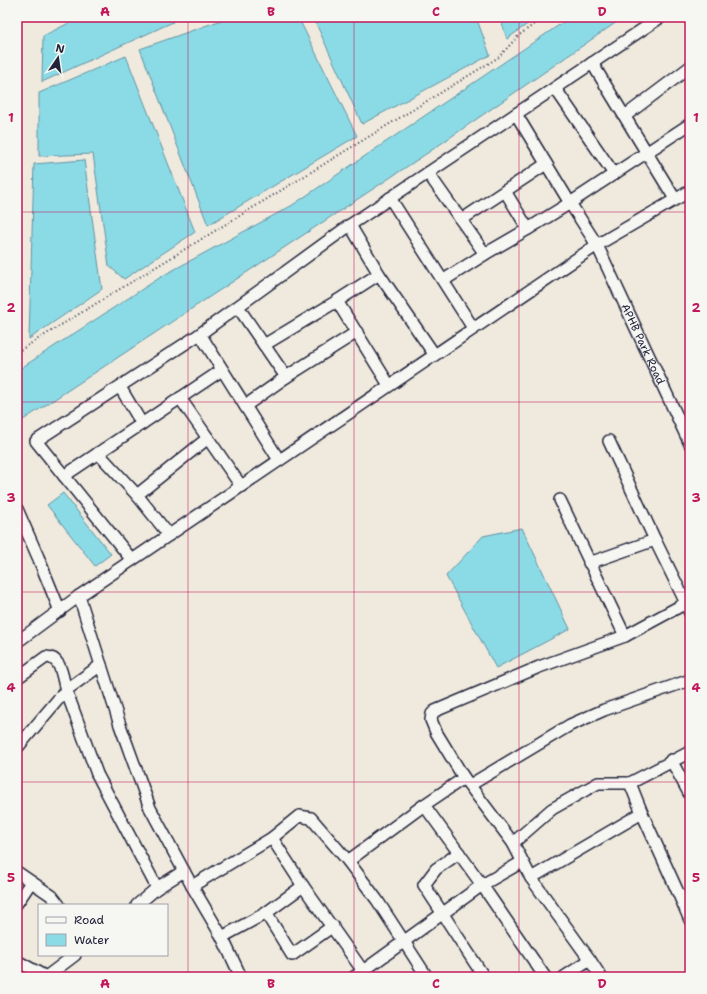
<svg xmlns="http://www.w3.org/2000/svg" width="707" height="994" viewBox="0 0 707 994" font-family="'Shantell Sans',sans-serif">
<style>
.water{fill:#8bdbe6;stroke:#6191a2}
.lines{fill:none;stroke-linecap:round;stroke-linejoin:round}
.minor-casing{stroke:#22223b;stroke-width:14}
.path{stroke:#22223b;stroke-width:2;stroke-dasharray:1 3;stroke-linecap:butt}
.minor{stroke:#f6f6f2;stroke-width:11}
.grid{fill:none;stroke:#c2185b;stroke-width:1;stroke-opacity:0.55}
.labels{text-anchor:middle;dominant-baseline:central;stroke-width:4;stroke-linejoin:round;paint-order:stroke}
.street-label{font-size:11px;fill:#22223b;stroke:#f6f6f2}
.neatline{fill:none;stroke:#c2185b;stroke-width:1.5}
.grid-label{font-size:13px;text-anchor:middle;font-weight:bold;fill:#c2185b}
</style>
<rect width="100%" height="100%" fill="#efeadd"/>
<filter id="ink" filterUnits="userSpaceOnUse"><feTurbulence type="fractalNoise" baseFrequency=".025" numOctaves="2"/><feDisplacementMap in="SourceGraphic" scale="8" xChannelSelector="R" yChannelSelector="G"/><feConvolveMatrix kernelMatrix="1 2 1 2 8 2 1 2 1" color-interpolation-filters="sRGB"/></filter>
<g filter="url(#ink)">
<g class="water">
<polygon points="81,17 171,17 173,22 42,82 43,36"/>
<polygon points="230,17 298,17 357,136 208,225 140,49"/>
<polygon points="313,17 476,17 490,55 362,124"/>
<polygon points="500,17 537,17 507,39"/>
<polygon points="571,17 624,17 429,152 17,424 17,371 21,368 164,275 291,206"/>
<polygon points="126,56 195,232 124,279 109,266 93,154 39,156 39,93"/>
<polygon points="84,160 102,289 29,339 34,164"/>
<polygon points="63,493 111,554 95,566 47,505"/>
<polygon points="522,528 570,629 496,668 446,576 483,536"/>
</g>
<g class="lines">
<defs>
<g id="minor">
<polyline points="592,63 675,199"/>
<polyline points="516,114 570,203 614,174 555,88"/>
<polyline points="625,116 690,67"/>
<polyline points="428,173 485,254 444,280"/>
<polyline points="614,174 690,124"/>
<path id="s1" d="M 505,191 L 528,229 L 570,203 L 597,245 L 690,444"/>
<polyline points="390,198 473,328"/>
<polyline points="461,220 546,164"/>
<polyline points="350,225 379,274 434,354"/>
<polyline points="485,254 528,229"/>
<polyline points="337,301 379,274"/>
<polyline points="238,307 286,377 245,406"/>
<polyline points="200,334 279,460"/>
<polyline points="264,345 337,301 389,385"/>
<polyline points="286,377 357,332"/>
<polyline points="120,387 142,424"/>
<polyline points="180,398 241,486"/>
<polyline points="98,453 137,495 169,535"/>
<polyline points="64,476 222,370"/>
<polyline points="137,495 208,438"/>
<polyline points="560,500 625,636 686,603 690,613"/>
<polyline points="17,509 38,557 60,611"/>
<polyline points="655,540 686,603 690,602"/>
<polyline points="132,560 36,441 200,334 350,225 661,17"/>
<polyline points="589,563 655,540 609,441"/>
<polyline points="79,596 120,725 150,808 192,886 222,937 241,977"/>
<polyline points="17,642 79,596 597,245 690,191"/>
<polyline points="101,665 66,690 97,774 157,888"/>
<path d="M 17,678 L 46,657 C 62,657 62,678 66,690 L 17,748"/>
<polyline points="690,752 630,783 642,813 681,899 690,894"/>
<polyline points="671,760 690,795"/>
<polyline points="470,785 570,725 604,710 690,680"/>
<polyline points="424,805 464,778"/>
<polyline points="272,838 303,886 363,971 482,885 545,977"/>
<polyline points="513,843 552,809 598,783 630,783"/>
<polyline points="459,853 436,869 424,885 484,977"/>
<polyline points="348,861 377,900 427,977"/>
<polyline points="17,872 52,896 59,905"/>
<polyline points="531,878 642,813"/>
<polyline points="192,886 272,838 299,816 311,818 348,861 424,805 482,885 522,862"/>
<polyline points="681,899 690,920"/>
<polyline points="17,903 31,882"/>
<polyline points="137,905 157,888 184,871"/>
<polyline points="266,913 292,955 333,926"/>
<polyline points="222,937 266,913 303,886"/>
<polyline points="17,961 46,977"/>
<polyline points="46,977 75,955"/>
<polyline points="354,977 363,971 368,977"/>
<polyline points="564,977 590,960"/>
<polyline points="601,977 590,960 531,878 513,843 464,778 436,732 431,720 432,714 435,711 539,667 625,636"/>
</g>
</defs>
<use href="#minor" class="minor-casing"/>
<polyline class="path" points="17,352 499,57 518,36 544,17"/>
<use href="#minor" class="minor"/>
</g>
</g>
<path class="grid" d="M 188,17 L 188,977M 354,17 L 354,977M 519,17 L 519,977M 17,212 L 690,212M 17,402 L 690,402M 17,592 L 690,592M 17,782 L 690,782"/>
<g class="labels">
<g class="street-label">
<text stroke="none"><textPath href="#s1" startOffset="253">APHB Park Road</textPath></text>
</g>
</g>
<rect width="707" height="994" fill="none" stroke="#f6f6f2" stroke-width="44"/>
<rect x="38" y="904" width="130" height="52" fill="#f6f6f2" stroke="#a1a1a9"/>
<rect x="46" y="917" width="20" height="6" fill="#f6f6f2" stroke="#a1a1a9"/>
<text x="74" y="924" font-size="12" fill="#22223b">Road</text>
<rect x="46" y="934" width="20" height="12" fill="#8bdbe6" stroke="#a1a1a9"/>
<text x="74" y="944" font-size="12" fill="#22223b">Water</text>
<g transform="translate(58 58) rotate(13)" stroke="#f6f6f2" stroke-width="3" paint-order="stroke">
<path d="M0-3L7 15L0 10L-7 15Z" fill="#22223b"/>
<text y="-6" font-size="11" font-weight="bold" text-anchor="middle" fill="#22223b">N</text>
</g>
<rect x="22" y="22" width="663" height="950" class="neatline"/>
<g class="grid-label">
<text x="105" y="16">A</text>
<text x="271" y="16">B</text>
<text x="436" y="16">C</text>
<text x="602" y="16">D</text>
<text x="11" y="122">1</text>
<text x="696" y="122">1</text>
<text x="11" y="312">2</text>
<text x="696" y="312">2</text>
<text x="11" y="502">3</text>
<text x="696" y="502">3</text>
<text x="11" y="692">4</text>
<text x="696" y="692">4</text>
<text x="11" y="882">5</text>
<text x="696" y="882">5</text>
<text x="105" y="988">A</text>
<text x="271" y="988">B</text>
<text x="436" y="988">C</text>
<text x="602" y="988">D</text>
</g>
</svg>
